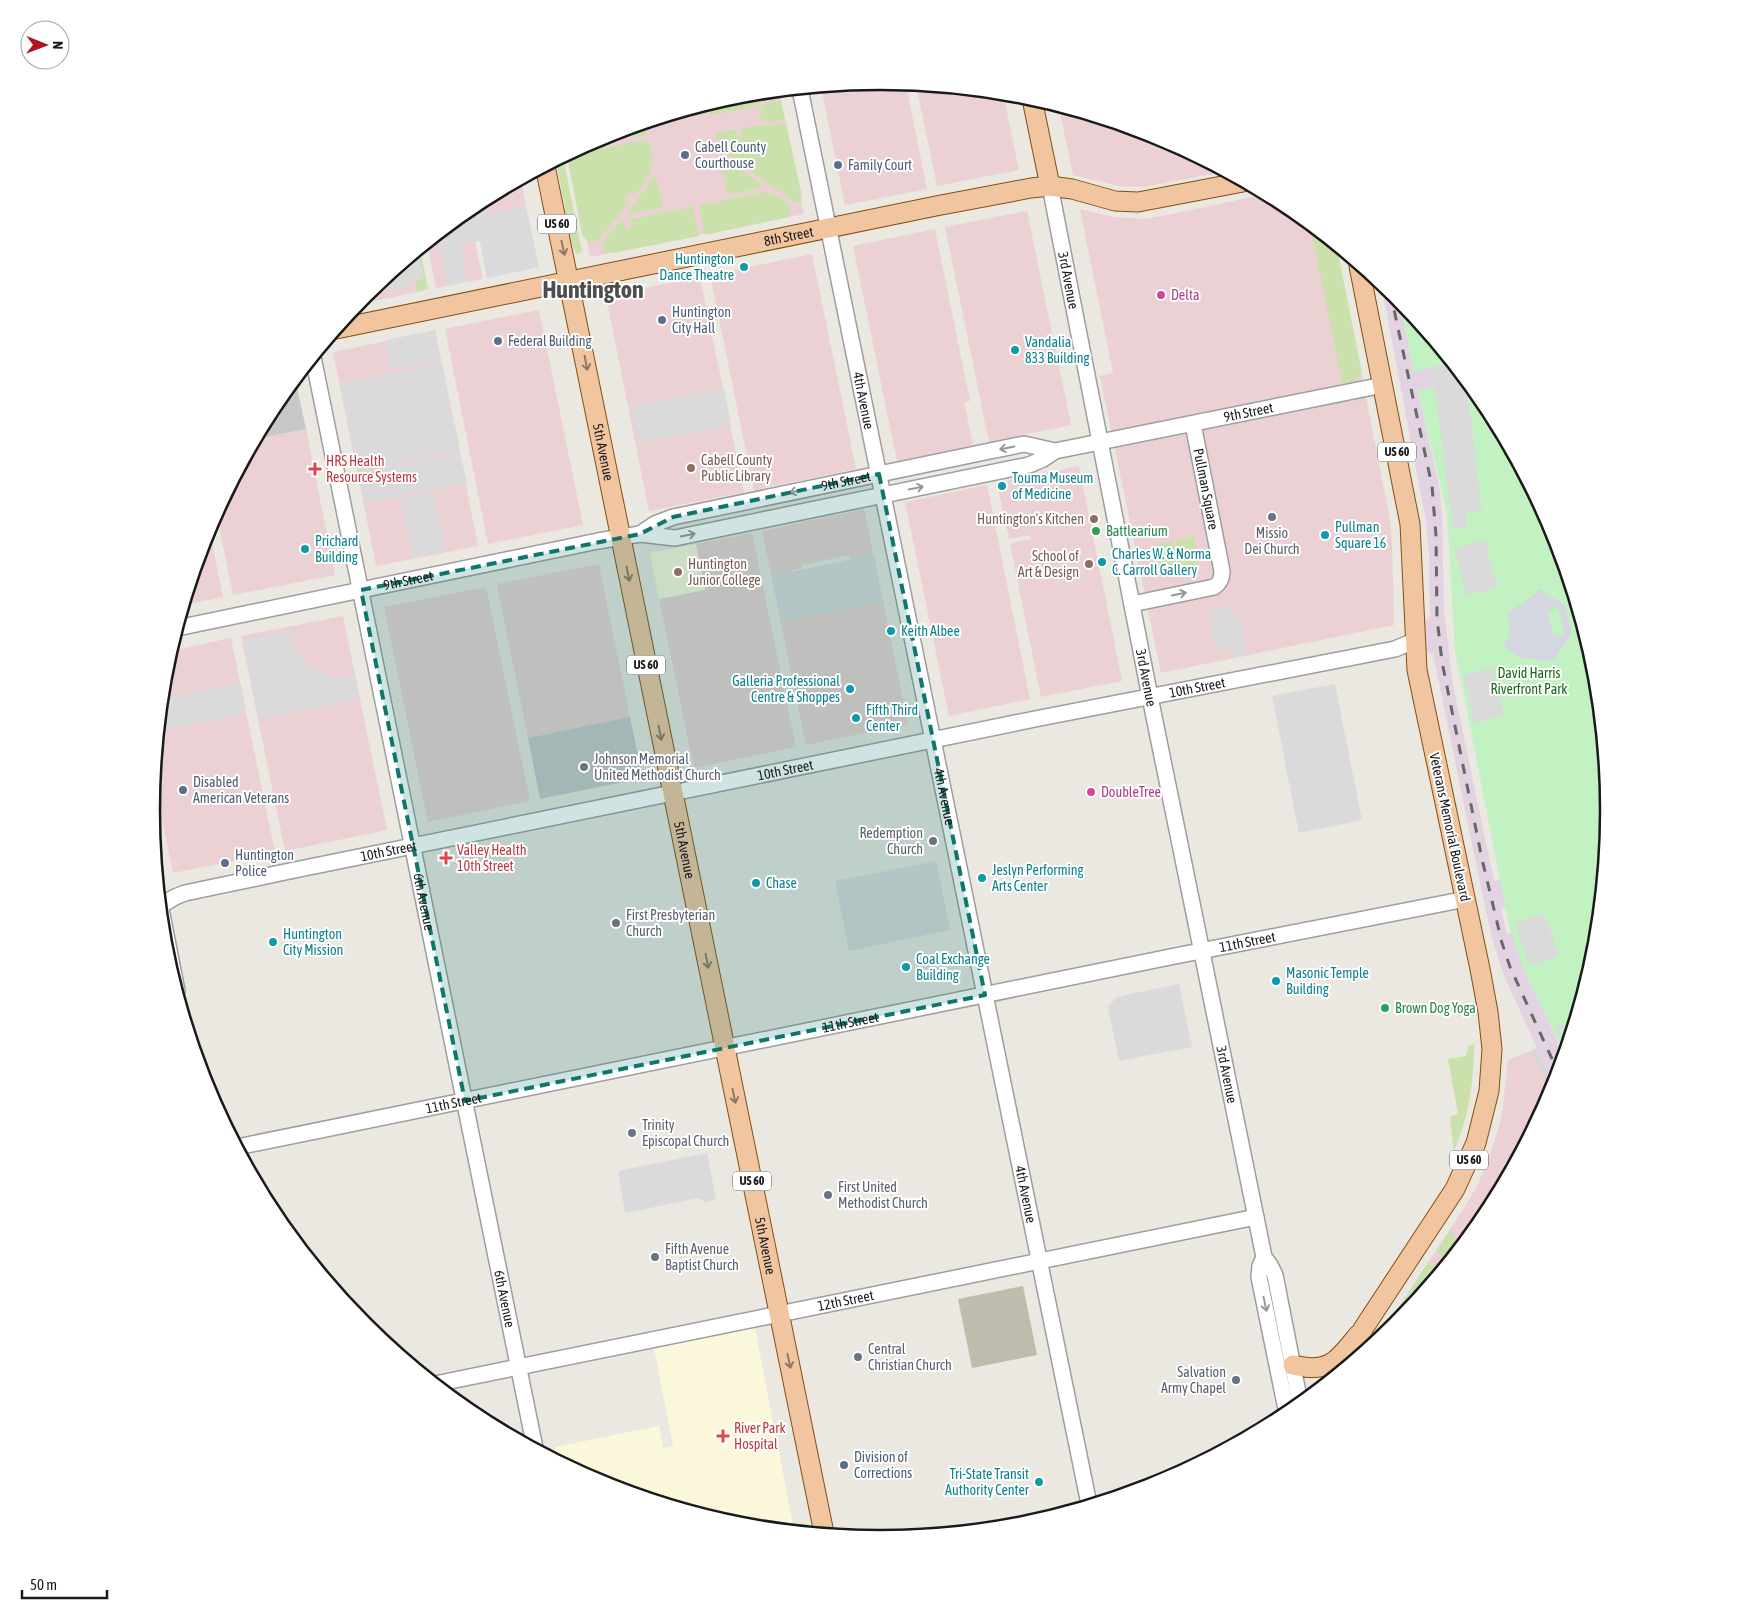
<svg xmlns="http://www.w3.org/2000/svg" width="1759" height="1620" viewBox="0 0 1759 1620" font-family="'Asap Condensed',sans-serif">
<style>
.residential{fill:#d8d7d8}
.commercial{fill:#ebd1d3}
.industrial{fill:#e3d3e2}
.education{fill:#fbf7da}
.religious{fill:#c8c8c8}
.construction{fill:#bebdad}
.grass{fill:#cbe1ab}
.park{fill:#c2f2c1}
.parking{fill:#dadada}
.plaza{fill:#d5d7e0;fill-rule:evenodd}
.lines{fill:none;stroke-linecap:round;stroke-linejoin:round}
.minor-casing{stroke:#9e9e9e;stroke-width:18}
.major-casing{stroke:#82500f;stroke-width:21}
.minor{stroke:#fff;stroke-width:15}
.major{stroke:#f1c5a0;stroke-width:19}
.rail{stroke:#686868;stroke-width:3;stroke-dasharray:10 10;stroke-linecap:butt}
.oneway{stroke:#907864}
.oneway2{stroke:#989898}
.marked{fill:#0f766e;fill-opacity:0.2;stroke:#0f766e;stroke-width:4;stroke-dasharray:10 6;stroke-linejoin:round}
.service-dot{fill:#5c6f8a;stroke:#fff;stroke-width:2}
.culture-dot{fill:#0f9aa8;stroke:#fff;stroke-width:2}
.hotel-dot{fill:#d1479c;stroke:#fff;stroke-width:2}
.education-dot{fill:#8d6e63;stroke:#fff;stroke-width:2}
.health-dot{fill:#e0444e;stroke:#fff;stroke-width:2}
.worship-dot{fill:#6b7280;stroke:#fff;stroke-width:2}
.leisure-dot{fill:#2e9e5b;stroke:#fff;stroke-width:2}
.labels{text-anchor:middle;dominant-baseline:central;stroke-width:4;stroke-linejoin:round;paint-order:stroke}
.shield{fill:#fff;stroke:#5f5f5f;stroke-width:1}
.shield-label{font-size:12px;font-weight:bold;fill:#1a1a1a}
.service-label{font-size:14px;fill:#4e5e75;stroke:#fff;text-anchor:start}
.street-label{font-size:14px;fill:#1a1a1a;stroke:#fff}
.culture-label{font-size:14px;fill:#0d838f;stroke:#fff;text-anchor:start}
.hotel-label{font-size:14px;fill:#b23c85;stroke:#fff;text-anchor:start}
.education-label{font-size:14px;fill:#785e54;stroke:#fff;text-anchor:start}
.health-label{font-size:14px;fill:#be3a42;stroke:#fff;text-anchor:start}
.leisure-label{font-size:14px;fill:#27864d;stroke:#fff;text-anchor:start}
.worship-label{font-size:14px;fill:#5b616d;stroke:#fff;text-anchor:start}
.park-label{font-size:14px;fill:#186b16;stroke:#fff}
.town-label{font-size:24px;font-weight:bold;fill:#4d4d4d;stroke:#fff}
.rim{fill:none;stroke:#1a1a1a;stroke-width:2.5}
</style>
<rect width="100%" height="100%" fill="#ebe7e1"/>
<polygon class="residential" points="1537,1048 1554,1085 1551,1093 1530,1051"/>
<g class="commercial">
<polygon points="880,81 906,84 927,189 845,205 821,87"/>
<polygon points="916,85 1003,93 1019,170 937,186"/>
<polygon points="779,91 804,214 590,257 569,154 601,137 738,95"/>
<polygon points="1059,107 1159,137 1223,172 1143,187 1119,186 1073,175"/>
<polygon points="521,179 526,206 454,221 475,204"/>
<polygon points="1266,194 1285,204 1336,247 1389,514 1392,542 1394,625 1161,673 1100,376 1113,373 1080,209 1114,217 1144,219 1168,215"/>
<polygon points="1027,211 1071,425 989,442 945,227"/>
<polygon points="471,223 483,279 436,288 427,243 445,228"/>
<polygon points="935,229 970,401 964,402 973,445 897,461 853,246"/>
<polygon points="418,250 426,290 356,305 364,294"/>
<polygon points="812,254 856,469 754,490 710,275"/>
<polygon points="700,277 744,492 649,511 606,296"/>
<polygon points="539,310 583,525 488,544 445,329"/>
<polygon points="435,331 478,546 376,566 333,352"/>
<polygon points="306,429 335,575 233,595 216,512 255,439"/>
<polygon points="1079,466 1122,681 1041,697 1010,544 1031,539 1030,535 1009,539 997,483"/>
<polygon points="987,485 1030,699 949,716 905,502"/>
<polygon points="864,509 873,553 850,558 849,555 802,565 802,568 792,570 792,572 874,556 908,724 806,745 762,531"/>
<polygon points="209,527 223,597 184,605 206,531"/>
<polygon points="752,533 796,747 694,768 659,599 705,590 696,544"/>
<polygon points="599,564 630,717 528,738 497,584"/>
<polygon points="486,587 530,801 428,822 384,607"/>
<polygon points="343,616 387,830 285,851 241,636"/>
<polygon points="231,638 275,853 173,873 154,780 165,668 170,651"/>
<polygon points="1530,1051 1551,1093 1485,1215 1395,1325 1378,1339 1466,1205 1478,1184 1494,1143 1502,1115 1508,1060"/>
</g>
<polygon class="industrial" points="1381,283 1399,300 1414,371 1435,367 1440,386 1418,391 1440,491 1442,519 1444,610 1453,685 1494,881 1513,877 1516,896 1501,909 1507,934 1512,933 1525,970 1563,1054 1554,1085 1505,978 1494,945 1486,912 1433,654 1425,651 1422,624 1430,617 1429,555 1426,521"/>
<g class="education">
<polygon points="696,544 705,590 659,599 650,553"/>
<polygon points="755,1328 794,1530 737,1525 600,1483 558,1460 555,1447 659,1426 663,1448 673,1446 654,1348"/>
</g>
<g class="religious">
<polygon points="295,378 306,429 255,439 274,405"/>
<polygon points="630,717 643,778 540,799 528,738"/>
</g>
<polygon class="construction" points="1023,1286 1037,1355 972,1368 958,1299"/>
<g class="grass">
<polygon points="781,91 781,97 762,101 752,107 713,115 710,113 710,104 738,95"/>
<path d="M 781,100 L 785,119 C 775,122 765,126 759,114 L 761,107 L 766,103 Z"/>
<polygon points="646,123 647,131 646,135 635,138 633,132 620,135 620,141 576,150 601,137"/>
<polygon points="786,123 802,196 800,201 795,203 731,157 721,148 716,136 717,133 736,129 739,138 743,137 740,129 760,125 770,126"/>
<path d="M 644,140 L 650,144 C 656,163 650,178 637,193 L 635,192 L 634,194 L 631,192 L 625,199 L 629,202 L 599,239 L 593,242 L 588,242 L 582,234 L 567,156 Z"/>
<polygon points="563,157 582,252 576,254 572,244 556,161"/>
<polygon points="723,157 761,184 761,188 733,194 727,192 720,160 720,158"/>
<polygon points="654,177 656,177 657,180 662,203 659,209 629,214 628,211"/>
<path d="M 764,192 C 773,191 789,201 791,210 L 788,217 L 705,235 L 699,205 Z"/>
<path d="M 692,206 L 699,236 L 613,253 L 606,253 L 603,249 C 601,240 616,223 624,221 L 625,229 L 631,228 L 631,219 L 683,208 L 684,211 L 686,210 L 686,207 Z"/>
<polygon points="1310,225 1337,248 1362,373 1358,377 1359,382 1343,386"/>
<polygon points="420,249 428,289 416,291 415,281 423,278 418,251"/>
<polygon points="1194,536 1199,564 1182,568 1180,560 1184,559 1182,548 1178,548 1176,540"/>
<polygon points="1173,541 1175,549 1171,550 1173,561 1177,560 1179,569 1161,572 1156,544"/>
<path d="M 1474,1044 C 1474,1081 1469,1116 1454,1151 L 1450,1119 L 1451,1116 L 1458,1114 L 1448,1059 L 1466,1056 L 1468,1047 Z"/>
<polygon points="1450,1230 1452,1232 1455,1239 1462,1244 1448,1260 1436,1251"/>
<polygon points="1428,1262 1435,1267 1403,1315 1396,1312"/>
</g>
<polygon class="park" points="1399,300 1486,405 1553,531 1594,668 1608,810 1594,952 1564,1053 1525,973 1509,926 1455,650 1447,513 1418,391 1439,386 1435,367 1414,372"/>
<g class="parking">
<polygon points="507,187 509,194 491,197 492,202 488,203 490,213 475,216 526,206 539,267 487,278 480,241 461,245 468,281 448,285 441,250 438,251 437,246 429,248 428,243 475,204"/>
<polygon points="418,251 424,278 406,282 406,288 386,292 383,279"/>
<polygon points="435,330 441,360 392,370 386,340"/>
<polygon points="442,363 460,450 358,471 340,384"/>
<polygon points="1448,365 1449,368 1454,367 1466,381 1482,510 1466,512 1467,528 1453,530 1432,367"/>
<polygon points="724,388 731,425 638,443 631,407"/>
<polygon points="460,452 467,483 365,504 359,473"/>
<polygon points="433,492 445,551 413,558 401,499"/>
<polygon points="1485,540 1497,588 1466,595 1454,548"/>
<polygon points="873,553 883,601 782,622 772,576 852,559 852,557"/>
<polygon points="1229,607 1232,617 1240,616 1247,651 1245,656 1233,658 1230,647 1216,650 1208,611"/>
<polygon points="291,631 295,650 303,661 330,677 354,676 359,699 259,719 243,640"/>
<polygon points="1493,668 1504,715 1474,723 1463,675"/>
<polygon points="241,683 246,713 159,731 162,699"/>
<polygon points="1335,684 1362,820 1299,833 1272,696"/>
<polygon points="936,861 950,930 849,951 835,881"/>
<polygon points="1544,913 1559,955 1530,966 1515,923"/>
<polygon points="1179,984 1192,1047 1119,1061 1108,1007 1117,997"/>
<polygon points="1556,1025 1572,1027 1565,1047"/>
<polygon points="707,1153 716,1199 705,1202 699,1198 625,1213 618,1171"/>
</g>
<path class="plaza" d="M 1539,589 L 1566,606 L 1572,633 L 1553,661 L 1520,658 L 1503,646 L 1509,636 L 1510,627 L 1507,613 L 1529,599 ZM 1555,607 L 1559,610 L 1564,632 L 1561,636 L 1553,634 L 1548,613 Z"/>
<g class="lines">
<defs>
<g id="minor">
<path id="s1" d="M 800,89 L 1089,1504"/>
<path id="s2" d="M 1050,186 L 1150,697 L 1264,1257 L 1270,1265 L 1275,1275 L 1300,1403"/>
<path id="s3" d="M 313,357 L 535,1448"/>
<path id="s4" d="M 640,534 L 655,524 L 673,517 L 985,452 L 1024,444 L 1055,451"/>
<path d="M 1132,604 L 1214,587 C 1220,583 1222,579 1222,571 L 1193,424"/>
<path id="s5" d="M 177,628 L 598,541 L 640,534 L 675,538 L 1029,465 L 1043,459 L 1055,451 L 1383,385"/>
<polyline points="160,904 177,991"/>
<path id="s6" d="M 160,906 L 175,897 L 185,893 L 285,872 L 1040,718 L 1395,649 L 1414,641"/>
<path id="s7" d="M 237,1147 L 1175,956 L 1466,899"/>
<polyline points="1264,1257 1260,1266 1259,1277 1287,1414"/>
<path id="s8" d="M 435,1384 L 1256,1217"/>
</g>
<g id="major">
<polyline points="1032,99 1050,186"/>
<path id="s9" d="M 545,166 L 824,1533"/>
<path id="s10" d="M 336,329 L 936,206 L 1031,188 L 1050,186 L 1072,189 L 1115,201 L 1138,202 L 1243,182"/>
<polyline points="1355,1358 1363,1329 1455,1189 1476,1143 1489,1091 1492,1049 1488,1012 1480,969 1417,670 1410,524 1359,266"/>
<path d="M 1293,1365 C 1331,1374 1337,1360 1359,1334"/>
</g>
</defs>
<use href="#minor" class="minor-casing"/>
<use href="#major" class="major-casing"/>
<use href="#minor" class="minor"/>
<use href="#major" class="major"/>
<polyline class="rail" points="1390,291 1432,486 1436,536 1437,618 1442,662 1482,859 1502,943 1510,967 1558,1072"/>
</g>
<defs><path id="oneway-shaft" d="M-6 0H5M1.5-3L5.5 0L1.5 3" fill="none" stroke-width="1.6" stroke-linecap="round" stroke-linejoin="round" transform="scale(1.25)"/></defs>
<g class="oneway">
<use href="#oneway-shaft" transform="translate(563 248) rotate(78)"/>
<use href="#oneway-shaft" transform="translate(586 363) rotate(79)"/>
<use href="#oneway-shaft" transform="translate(628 574) rotate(79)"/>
<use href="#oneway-shaft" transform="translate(660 733) rotate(79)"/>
<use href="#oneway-shaft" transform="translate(707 961) rotate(79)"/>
<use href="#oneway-shaft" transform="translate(734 1096) rotate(78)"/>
<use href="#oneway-shaft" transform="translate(789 1361) rotate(78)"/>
</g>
<g class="oneway2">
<use href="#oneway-shaft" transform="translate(1007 448) rotate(169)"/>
<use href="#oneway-shaft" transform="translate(916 488) rotate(-11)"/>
<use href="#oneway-shaft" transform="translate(797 491) rotate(169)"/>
<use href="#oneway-shaft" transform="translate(688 535) rotate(-12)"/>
<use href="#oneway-shaft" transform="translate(1179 594) rotate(-11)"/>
<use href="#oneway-shaft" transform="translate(1265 1304) rotate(78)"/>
</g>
<path class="marked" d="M 879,474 L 985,995 L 465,1101 L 361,590 L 640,534 L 673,517 Z"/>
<g class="service-dot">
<circle cx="685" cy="155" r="5"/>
<circle cx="838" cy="165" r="5"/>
<circle cx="662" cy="320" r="5"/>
<circle cx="498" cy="341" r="5"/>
<circle cx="183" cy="790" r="5"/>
<circle cx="225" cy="863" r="5"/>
<circle cx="844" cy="1465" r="5"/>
</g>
<g class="culture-dot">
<circle cx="744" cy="267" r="5"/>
<circle cx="1015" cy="350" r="5"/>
<circle cx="1002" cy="486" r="5"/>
<circle cx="1325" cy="535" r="5"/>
<circle cx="305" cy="549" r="5"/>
<circle cx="1102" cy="562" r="5"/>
<circle cx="891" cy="631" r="5"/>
<circle cx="850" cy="689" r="5"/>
<circle cx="856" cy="718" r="5"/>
<circle cx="982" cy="878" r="5"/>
<circle cx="756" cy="883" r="5"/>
<circle cx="273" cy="942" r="5"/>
<circle cx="906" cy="967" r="5"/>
<circle cx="1276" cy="981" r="5"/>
<circle cx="1039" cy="1482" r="5"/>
</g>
<g class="hotel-dot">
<circle cx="1161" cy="295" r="5"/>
<circle cx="1091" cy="792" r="5"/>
</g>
<g class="education-dot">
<circle cx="691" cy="468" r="5"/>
<circle cx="1094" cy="519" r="5"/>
<circle cx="1089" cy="564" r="5"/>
<circle cx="678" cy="572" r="5"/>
</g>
<g class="health-dot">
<path d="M312.5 461.5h5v5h5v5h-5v5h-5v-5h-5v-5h5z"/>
<path d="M443.5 850.5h5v5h5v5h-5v5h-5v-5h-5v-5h5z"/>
<path d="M720.5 1428.5h5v5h5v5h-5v5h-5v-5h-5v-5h5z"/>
</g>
<g class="worship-dot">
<circle cx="1272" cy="517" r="5"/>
<circle cx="584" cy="767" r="5"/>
<circle cx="933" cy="841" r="5"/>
<circle cx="616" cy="923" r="5"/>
<circle cx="632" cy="1133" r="5"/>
<circle cx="828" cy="1195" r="5"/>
<circle cx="655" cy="1257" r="5"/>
<circle cx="858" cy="1357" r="5"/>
<circle cx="1236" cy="1380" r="5"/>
</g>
<g class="leisure-dot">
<circle cx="1096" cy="531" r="5"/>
<circle cx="1385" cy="1008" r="5"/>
</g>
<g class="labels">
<g class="shield">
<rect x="538" y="214.5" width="38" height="19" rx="4"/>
<rect x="1378" y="442.5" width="38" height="19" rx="4"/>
<rect x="627" y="655.5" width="38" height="19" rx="4"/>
<rect x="1450" y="1150.5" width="38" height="19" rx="4"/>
<rect x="733" y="1171.5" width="38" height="19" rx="4"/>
</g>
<g class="shield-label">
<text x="557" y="224">US 60</text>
<text x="1397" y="452">US 60</text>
<text x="646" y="665">US 60</text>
<text x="1469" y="1160">US 60</text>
<text x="752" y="1181">US 60</text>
</g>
<g class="service-label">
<text x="695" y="147">Cabell County<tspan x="695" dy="16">Courthouse</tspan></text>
<text x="848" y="165">Family Court</text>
<text x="672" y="312">Huntington<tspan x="672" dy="16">City Hall</tspan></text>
<text x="508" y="341">Federal Building</text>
<text x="193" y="782">Disabled<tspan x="193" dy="16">American Veterans</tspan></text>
<text x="235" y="855">Huntington<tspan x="235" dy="16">Police</tspan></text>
<text x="854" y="1457">Division of<tspan x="854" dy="16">Corrections</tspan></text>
</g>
<g class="street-label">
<text stroke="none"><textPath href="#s10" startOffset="462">8th Street</textPath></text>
<text stroke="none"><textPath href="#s2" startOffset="96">3rd Avenue</textPath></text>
<text stroke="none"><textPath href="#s1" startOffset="318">4th Avenue</textPath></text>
<text stroke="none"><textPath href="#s5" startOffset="1096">9th Street</textPath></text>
<text stroke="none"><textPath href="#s9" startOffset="292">5th Avenue</textPath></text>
<text stroke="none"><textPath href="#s4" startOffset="214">9th Street</textPath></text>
<text transform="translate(1206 489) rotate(79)">Pullman Square</text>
<text stroke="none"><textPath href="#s5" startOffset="236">9th Street</textPath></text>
<text stroke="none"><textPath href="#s2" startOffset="501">3rd Avenue</textPath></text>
<text stroke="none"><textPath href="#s6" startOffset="1061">10th Street</textPath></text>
<text stroke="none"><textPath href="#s6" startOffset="641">10th Street</textPath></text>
<text stroke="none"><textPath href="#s1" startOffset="722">4th Avenue</textPath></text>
<text transform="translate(1450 827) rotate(78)">Veterans Memorial Boulevard</text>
<text stroke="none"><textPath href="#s6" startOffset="236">10th Street</textPath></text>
<text stroke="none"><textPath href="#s9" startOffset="698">5th Avenue</textPath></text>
<text stroke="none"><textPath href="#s3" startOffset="556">6th Avenue</textPath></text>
<text stroke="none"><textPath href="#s7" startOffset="1031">11th Street</textPath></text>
<text stroke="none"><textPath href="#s7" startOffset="626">11th Street</textPath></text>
<text stroke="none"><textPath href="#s2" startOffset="906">3rd Avenue</textPath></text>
<text stroke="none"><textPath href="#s7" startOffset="221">11th Street</textPath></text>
<text stroke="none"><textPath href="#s1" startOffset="1128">4th Avenue</textPath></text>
<text stroke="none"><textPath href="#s9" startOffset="1102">5th Avenue</textPath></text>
<text stroke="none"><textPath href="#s3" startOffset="961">6th Avenue</textPath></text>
<text stroke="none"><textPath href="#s8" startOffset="419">12th Street</textPath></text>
</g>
<g class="culture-label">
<text x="734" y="259" text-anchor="end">Huntington<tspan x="734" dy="16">Dance Theatre</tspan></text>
<text x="1025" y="342">Vandalia<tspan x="1025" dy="16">833 Building</tspan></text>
<text x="1012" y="478">Touma Museum<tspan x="1012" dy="16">of Medicine</tspan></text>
<text x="1335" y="527">Pullman<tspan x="1335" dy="16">Square 16</tspan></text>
<text x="315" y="541">Prichard<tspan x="315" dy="16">Building</tspan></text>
<text x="1112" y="554">Charles W. &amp; Norma<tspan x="1112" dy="16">C. Carroll Gallery</tspan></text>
<text x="901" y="631">Keith Albee</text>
<text x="840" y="681" text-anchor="end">Galleria Professional<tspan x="840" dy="16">Centre &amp; Shoppes</tspan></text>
<text x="866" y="710">Fifth Third<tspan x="866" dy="16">Center</tspan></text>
<text x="992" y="870">Jeslyn Performing<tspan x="992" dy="16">Arts Center</tspan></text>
<text x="766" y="883">Chase</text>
<text x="283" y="934">Huntington<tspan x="283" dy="16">City Mission</tspan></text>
<text x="916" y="959">Coal Exchange<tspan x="916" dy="16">Building</tspan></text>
<text x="1286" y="973">Masonic Temple<tspan x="1286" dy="16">Building</tspan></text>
<text x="1029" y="1474" text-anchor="end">Tri-State Transit<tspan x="1029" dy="16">Authority Center</tspan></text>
</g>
<g class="hotel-label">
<text x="1171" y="295">Delta</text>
<text x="1101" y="792">DoubleTree</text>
</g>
<g class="education-label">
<text x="701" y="460">Cabell County<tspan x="701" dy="16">Public Library</tspan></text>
<text x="1084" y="519" text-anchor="end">Huntington's Kitchen</text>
<text x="1079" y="556" text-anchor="end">School of<tspan x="1079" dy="16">Art &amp; Design</tspan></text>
<text x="688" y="564">Huntington<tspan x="688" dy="16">Junior College</tspan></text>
</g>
<g class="health-label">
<text x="326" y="461">HRS Health<tspan x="326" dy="16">Resource Systems</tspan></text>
<text x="457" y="850">Valley Health<tspan x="457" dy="16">10th Street</tspan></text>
<text x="734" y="1428">River Park<tspan x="734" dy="16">Hospital</tspan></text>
</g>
<g class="leisure-label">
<text x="1106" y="531">Battlearium</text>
<text x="1395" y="1008">Brown Dog Yoga</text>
</g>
<g class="worship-label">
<text x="1272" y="533" text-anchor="middle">Missio<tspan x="1272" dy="16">Dei Church</tspan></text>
<text x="594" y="759">Johnson Memorial<tspan x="594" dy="16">United Methodist Church</tspan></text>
<text x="923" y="833" text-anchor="end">Redemption<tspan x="923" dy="16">Church</tspan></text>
<text x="626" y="915">First Presbyterian<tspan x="626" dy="16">Church</tspan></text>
<text x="642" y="1125">Trinity<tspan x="642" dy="16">Episcopal Church</tspan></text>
<text x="838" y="1187">First United<tspan x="838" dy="16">Methodist Church</tspan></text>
<text x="665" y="1249">Fifth Avenue<tspan x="665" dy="16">Baptist Church</tspan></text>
<text x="868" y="1349">Central<tspan x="868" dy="16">Christian Church</tspan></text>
<text x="1226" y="1372" text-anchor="end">Salvation<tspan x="1226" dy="16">Army Chapel</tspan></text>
</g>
<g class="park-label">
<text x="1529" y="673">David Harris<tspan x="1529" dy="16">Riverfront Park</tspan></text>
</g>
<g class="town-label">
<text x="593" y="289">Huntington</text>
</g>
</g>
<path d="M0 0H1759V1620H0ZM160 810a720 720 0 1 1 1440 0a720 720 0 1 1-1440 0Z" fill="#fff" fill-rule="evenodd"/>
<path class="rim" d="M160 810a720 720 0 1 1 1440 0a720 720 0 1 1-1440 0Z"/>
<g transform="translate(45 45) rotate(91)"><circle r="24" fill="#ffffff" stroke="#a3a3a3"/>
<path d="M0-4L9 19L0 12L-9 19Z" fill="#b11424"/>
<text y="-8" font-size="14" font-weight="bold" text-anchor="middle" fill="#1a1a1a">N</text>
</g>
<path d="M22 1590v8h85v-8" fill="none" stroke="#1a1a1a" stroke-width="2.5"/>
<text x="30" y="1590" font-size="15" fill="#1a1a1a" stroke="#ffffff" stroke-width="4" paint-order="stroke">50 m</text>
</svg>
